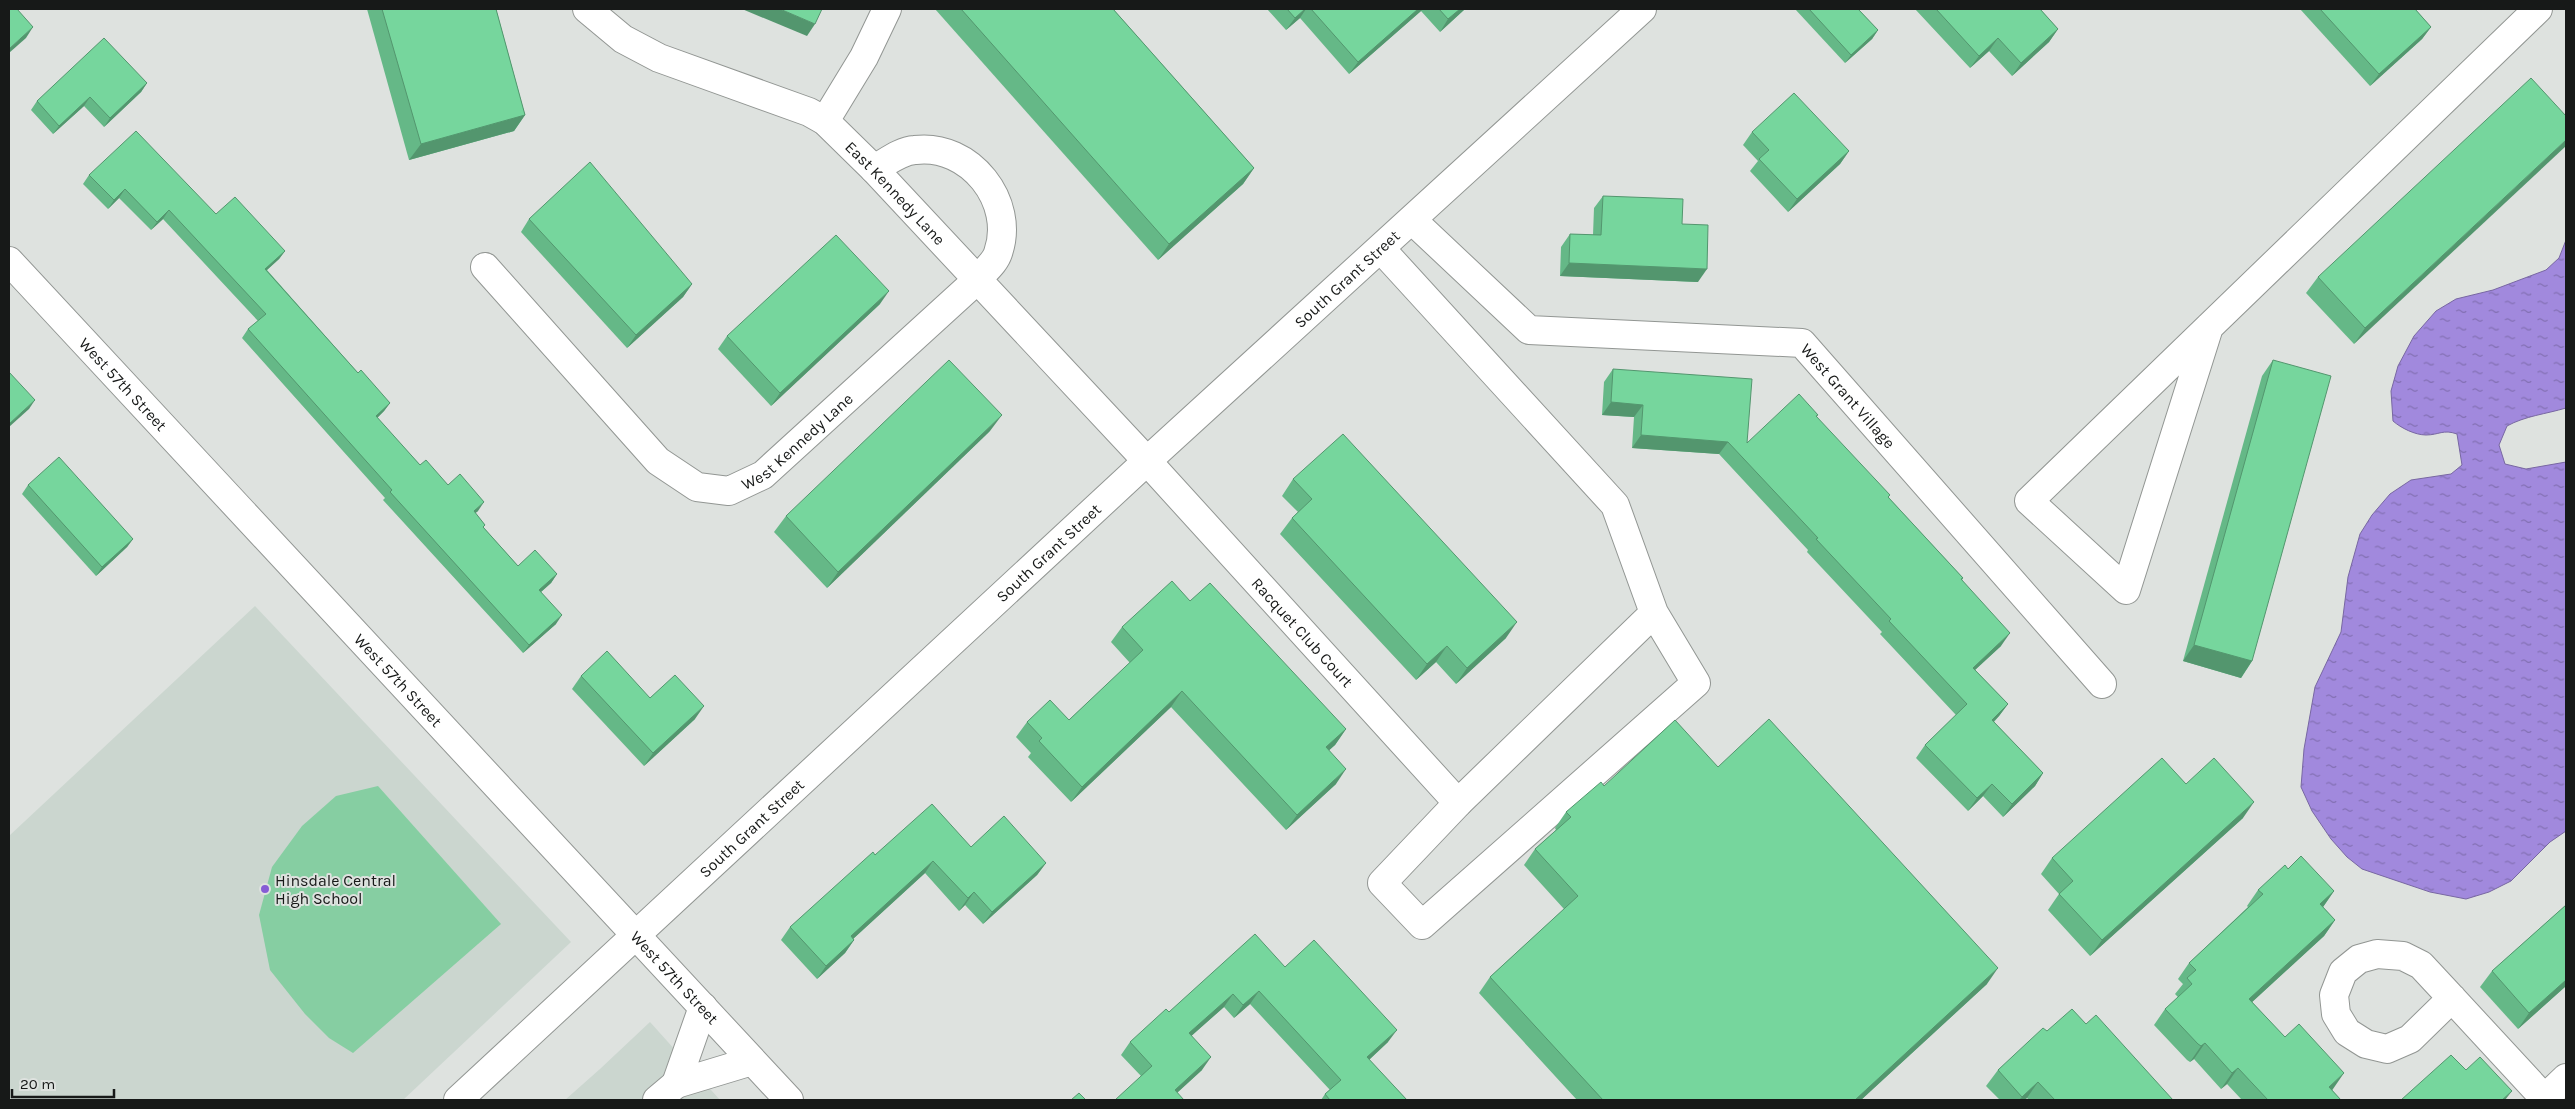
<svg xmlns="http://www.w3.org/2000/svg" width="2575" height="1109" viewBox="0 0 2575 1109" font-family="Karla,sans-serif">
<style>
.built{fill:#cbd6cf}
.pitch{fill:#86cea2}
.water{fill:url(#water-ripples);stroke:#7867a2}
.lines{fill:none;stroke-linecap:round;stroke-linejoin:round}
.minor-casing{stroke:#929693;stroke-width:30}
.minor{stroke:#fff;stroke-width:28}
.wall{fill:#65b887}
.shaded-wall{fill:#53966e}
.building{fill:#76d69d;stroke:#53966e}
.poi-dot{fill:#865cd5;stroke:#dee2df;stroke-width:2}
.labels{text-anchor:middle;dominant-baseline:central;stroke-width:4;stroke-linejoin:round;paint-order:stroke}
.street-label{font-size:16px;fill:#171918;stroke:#dee2df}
.poi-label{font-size:16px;fill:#171918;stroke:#dee2df;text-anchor:start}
</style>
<defs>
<pattern id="water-ripples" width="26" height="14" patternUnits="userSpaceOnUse" patternTransform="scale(1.25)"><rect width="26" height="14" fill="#a189dd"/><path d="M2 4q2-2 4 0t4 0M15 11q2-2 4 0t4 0" fill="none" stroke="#826fb2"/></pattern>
</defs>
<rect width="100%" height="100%" fill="#dee2df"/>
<g class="built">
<polygon points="255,606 571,942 403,1100 9,1100 9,836"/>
<polygon points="650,1022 720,1100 565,1100 600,1069"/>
</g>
<polygon class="pitch" points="378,786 501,924 353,1053 329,1038 305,1014 270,970 259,915 272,867 302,826 336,796"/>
<path class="water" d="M 2566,240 L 2566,408 C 2546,414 2525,416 2507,426 L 2499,445 L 2505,464 L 2526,469 L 2566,462 L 2566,831 L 2550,842 L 2511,881 L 2489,892 L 2466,899 L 2430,892 L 2362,869 L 2347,857 L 2331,839 L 2312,811 L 2301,787 L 2304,749 L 2315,687 L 2341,632 L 2348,577 L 2360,534 L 2372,515 L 2390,494 L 2411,480 L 2451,474 L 2462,465 L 2457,434 C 2443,429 2439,435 2426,435 C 2415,435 2401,428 2393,421 L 2391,391 L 2398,366 L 2414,336 L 2436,311 L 2456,299 L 2493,290 L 2546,270 L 2559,258 Z"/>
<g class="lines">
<defs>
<g id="minor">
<path id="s1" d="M 587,9 L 623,39 L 659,58 L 809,112 L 825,121 L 874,169 L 1147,461 L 1458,803"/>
<polyline points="825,121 864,57 887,9"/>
<path id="s2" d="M 1412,220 L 1529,330 L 1802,343 L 2102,684"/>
<polyline points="1381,249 1615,505 1654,613 1458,803 1382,883 1422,925 1696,683 1654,613"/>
<path id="s3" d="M 9,261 L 789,1100"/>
<path id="s4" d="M 485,267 L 658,461 L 697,487 L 729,491 L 763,475 L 977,280 C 983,272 995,263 998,253 C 1016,202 970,143 915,150 C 900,151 887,162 874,169"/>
<polyline points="2209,327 2126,590 2029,501 2538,9"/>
<polyline points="2452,998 2410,1039 2387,1049 2366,1044 2347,1032 2336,1014 2334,995 2343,972 2359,959 2377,954 2403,956 2421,965 2448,994 2546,1100"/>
<polyline points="703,1007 676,1084 752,1061"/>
<polyline points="2545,1098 2566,1078"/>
<path id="s5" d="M 458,1100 L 1147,461 L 1642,9"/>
<polyline points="657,1100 676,1084"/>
</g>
</defs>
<use href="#minor" class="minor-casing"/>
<use href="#minor" class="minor"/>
</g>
<g class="wall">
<polygon points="367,9 496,9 525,115 514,131 409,160"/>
<polygon points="935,9 1113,9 1254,168 1243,184 1158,260"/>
<polygon points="1267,9 1465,9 1440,32 1421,11 1349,74 1300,18 1286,30"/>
<polygon points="1795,9 1858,9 1878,30 1872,39 1845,63"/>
<polygon points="1915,9 2040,9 2058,29 2049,42 2012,76 1989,51 1970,68"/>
<polygon points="2300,9 2415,9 2431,27 2422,39 2370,86"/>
<polygon points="147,83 141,92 104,127 84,106 53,134 31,110 37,101"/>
<polygon points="2566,116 2354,344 2306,293 2318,277"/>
<polygon points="1752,132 1849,151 1840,164 1788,212 1750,171 1758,161 1743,145"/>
<polygon points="89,175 216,214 285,251 279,259 267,270 358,373 390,403 384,411 377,418 420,465 448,485 478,511 475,513 485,525 483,527 518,566 557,574 551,583 541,592 556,624 523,653 383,500 385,498 242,338 248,329 258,321 163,219 151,230 119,198 108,209 83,184"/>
<polygon points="1603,196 1682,224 1698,282 1560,276 1561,247 1570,234 1593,235 1594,208"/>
<polygon points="529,219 692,284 683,297 627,348 521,232"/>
<polygon points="880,304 771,406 718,349 727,336"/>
<polygon points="2273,360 2252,661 2241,678 2183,661 2262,376"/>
<polygon points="1613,369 1747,443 1818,415 1816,417 1889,498 1963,578 1962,580 2001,646 1975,670 2008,704 1999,716 1994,722 2043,773 2035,786 2003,817 1983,796 1968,811 1916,758 1925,745 1956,715 1880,634 1882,632 1807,552 1808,550 1719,454 1632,448 1634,417 1602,415 1604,382"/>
<polygon points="990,431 827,588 774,532 786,516"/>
<polygon points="1293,479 1506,638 1456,684 1436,662 1416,680 1280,534 1292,518 1298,512 1282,496"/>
<polygon points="28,485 133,539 127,547 96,576 22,494"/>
<polygon points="1190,601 1346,729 1335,745 1329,750 1336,784 1286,830 1171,707 1071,802 1028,757 1031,753 1016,737 1027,722 1069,720 1130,663 1111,642 1122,627"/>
<polygon points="581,676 650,698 695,719 644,766 572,689"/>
<polygon points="1718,767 1987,984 1861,1100 1577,1100 1479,993 1490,977 1564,909 1524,865 1535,849 1556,830 1555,828 1566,812 1604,786"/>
<polygon points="2186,784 2243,818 2090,956 2048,910 2059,894 2041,874 2052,858"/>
<polygon points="971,847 1046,863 1037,875 983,924 965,905 959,911 925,873 853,939 854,940 845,953 817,979 781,940 790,927 875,855"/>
<polygon points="2288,869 2334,891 2323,907 2335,920 2324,936 2252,1002 2333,1089 2332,1090 2341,1100 2242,1100 2227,1084 2221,1089 2194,1059 2190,1062 2187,1060 2154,1025 2165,1009 2178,997 2175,994 2183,984 2178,979 2189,963 2248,907 2247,906 2258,890"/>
<polygon points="2566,905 2566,986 2518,1029 2480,987 2492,971"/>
<polygon points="1285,967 1388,1042 1369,1060 1407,1100 1321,1100 1325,1094 1330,1090 1250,1004 1234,1018 1224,1007 1191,1036 1202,1070 1177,1093 1141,1076 1121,1055 1130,1042 1169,1012"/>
<polygon points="2086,1024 2173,1100 2029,1100 2027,1098 2024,1100 2000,1100 1986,1086 1998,1070 2047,1031"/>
</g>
<g class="shaded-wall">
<polygon points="742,9 780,9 815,24 807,36"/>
<polygon points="1305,9 1306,9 1300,18 1286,30 1295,18"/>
<polygon points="1418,9 1423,9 1421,11 1349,74 1358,62"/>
<polygon points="1460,9 1465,9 1440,32 1448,19"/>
<polygon points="33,27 26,38 9,53 9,49"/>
<polygon points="2431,27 2422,39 2370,86 2379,74"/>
<polygon points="2058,29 2049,42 2012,76 2021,63"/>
<polygon points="1878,30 1872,39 1845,63 1851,55"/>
<polygon points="1998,38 1989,51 1970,68 1979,56"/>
<polygon points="147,83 141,92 104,127 110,118"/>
<polygon points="90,97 84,106 53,134 59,126"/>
<polygon points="525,115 514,131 409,160 421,144"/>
<polygon points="2566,140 2566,146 2354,344 2365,328"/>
<polygon points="1849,151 1840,164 1788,212 1797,199"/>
<polygon points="1254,168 1243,184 1158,260 1169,244"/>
<polygon points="125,189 119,198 108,209 114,200"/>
<polygon points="169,210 163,219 151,230 157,222"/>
<polygon points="285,251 279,259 259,277 265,269"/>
<polygon points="1569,263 1707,269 1698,282 1560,276"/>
<polygon points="692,284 683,297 627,348 636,335"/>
<polygon points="889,291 880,304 771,406 780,393"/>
<polygon points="35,400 29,409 9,427 9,424"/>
<polygon points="1611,402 1643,405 1634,417 1602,415"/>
<polygon points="390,403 384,411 370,425 376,416"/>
<polygon points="1002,415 990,431 827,588 838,572"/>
<polygon points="1641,435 1728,442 1719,454 1632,448"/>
<polygon points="484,502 478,511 467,520 474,511"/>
<polygon points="133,539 127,547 96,576 102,567"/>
<polygon points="557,574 551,583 533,599 539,590"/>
<polygon points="562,615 556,624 523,653 529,645"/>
<polygon points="1517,622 1506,638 1456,684 1467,668"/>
<polygon points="2010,633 2001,646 1964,680 1973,668"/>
<polygon points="2194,645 2252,661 2241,678 2183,661"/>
<polygon points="1447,646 1436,662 1416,680 1427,664"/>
<polygon points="1182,691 1171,707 1071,802 1082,787"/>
<polygon points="2008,704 1999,716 1983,732 1992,720"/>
<polygon points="704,706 695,719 644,766 653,753"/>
<polygon points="1346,729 1335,745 1315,763 1326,747"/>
<polygon points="1346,769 1336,784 1286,830 1297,815"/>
<polygon points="2043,773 2035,786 2003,817 2012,804"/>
<polygon points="1992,784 1983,796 1968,811 1977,798"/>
<polygon points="2254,802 2243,818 2090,956 2102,940"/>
<polygon points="933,861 925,873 842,949 851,936"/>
<polygon points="1046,863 1037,875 983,924 992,912"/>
<polygon points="2334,891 2323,907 2320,904"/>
<polygon points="974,892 965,905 959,911 968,898"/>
<polygon points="2335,920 2324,936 2238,1015 2249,999"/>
<polygon points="854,940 845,953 817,979 826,966"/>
<polygon points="1998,968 1987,984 1861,1100 1855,1100"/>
<polygon points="2566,980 2566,986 2518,1029 2529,1013"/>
<polygon points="1259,991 1250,1004 1234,1018 1243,1005"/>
<polygon points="1233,994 1224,1007 1180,1046 1189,1033"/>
<polygon points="1397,1030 1388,1042 1358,1070 1367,1057"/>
<polygon points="2205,1043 2194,1059 2190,1062 2201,1046"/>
<polygon points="1211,1057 1202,1070 1169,1100 1175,1090"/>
<polygon points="2238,1068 2227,1084 2221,1089 2232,1073"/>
<polygon points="2344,1073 2333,1089 2321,1100 2329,1087"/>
<polygon points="2038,1082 2027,1098 2024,1100 2019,1100 2022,1097"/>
<polygon points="2512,1091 2505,1100 2502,1100"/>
</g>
<g class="building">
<polygon points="9,9 17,9 33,27 9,49"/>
<polygon points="382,9 496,9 525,115 421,144"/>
<polygon points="780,9 822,9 815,24"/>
<polygon points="961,9 1113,9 1254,168 1169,244"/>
<polygon points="1287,9 1305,9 1295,18"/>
<polygon points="1311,9 1418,9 1358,62"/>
<polygon points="1439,9 1460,9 1448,19"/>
<polygon points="1809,9 1858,9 1878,30 1851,55"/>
<polygon points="1936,9 2040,9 2058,29 2021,63 1998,38 1979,56"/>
<polygon points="2320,9 2415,9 2431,27 2379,74"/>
<polygon points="104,38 147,83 110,118 90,97 59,126 37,101"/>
<polygon points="2531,78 2566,116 2566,140 2365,328 2318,277"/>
<polygon points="1794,93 1849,151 1797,199 1759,159 1769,150 1752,132"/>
<polygon points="136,131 216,214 235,197 285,251 265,269 358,373 361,370 390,403 376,416 420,465 426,460 448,485 460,474 484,502 474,511 485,525 483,527 518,566 535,550 557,574 539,590 562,615 529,645 390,492 392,490 248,329 266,314 169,210 157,222 125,189 114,200 89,175"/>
<polygon points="590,162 692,284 636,335 529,219"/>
<polygon points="1603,196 1683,199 1682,224 1708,225 1707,269 1569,263 1570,234 1601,235"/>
<polygon points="836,235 889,291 780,393 727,336"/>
<polygon points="949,360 1002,415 838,572 786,516"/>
<polygon points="2273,360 2331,376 2252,661 2194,645"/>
<polygon points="1613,369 1752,379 1747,443 1799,394 1818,415 1816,416 1890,495 1888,497 1963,578 1961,579 2010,633 1973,668 2008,704 1992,720 2043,773 2012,804 1992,784 1977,798 1925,745 1967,704 1889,621 1891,619 1816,539 1818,538 1728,442 1641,435 1643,405 1611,402"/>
<polygon points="9,372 35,400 9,424"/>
<polygon points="1343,434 1517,622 1467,668 1447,646 1427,664 1292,518 1312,499 1293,479"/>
<polygon points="59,457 133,539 102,567 28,485"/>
<polygon points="1172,581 1190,601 1210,583 1346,729 1326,747 1346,769 1297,815 1182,691 1082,787 1039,741 1042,738 1027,722 1050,700 1069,720 1143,650 1122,627"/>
<polygon points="607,651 650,698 675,675 704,706 653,753 581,676"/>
<polygon points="1769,719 1998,968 1855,1100 1603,1100 1490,977 1578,896 1535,849 1571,817 1566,812 1601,782 1604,786 1675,720 1718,767"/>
<polygon points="2162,758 2186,784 2214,758 2254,802 2102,940 2059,894 2073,881 2052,858"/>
<polygon points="932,804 971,847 1004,816 1046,863 992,912 974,892 968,898 933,861 851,936 854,940 826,966 790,927 873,852 875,855"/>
<polygon points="2301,856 2334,891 2320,904 2335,920 2249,999 2285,1037 2299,1024 2344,1073 2329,1087 2341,1100 2268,1100 2238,1068 2232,1073 2205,1043 2201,1046 2198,1044 2165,1009 2192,984 2187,978 2196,970 2189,963 2263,894 2258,890 2285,865 2288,869"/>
<polygon points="2566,905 2566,980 2529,1013 2492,971"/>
<polygon points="1255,934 1285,967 1314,940 1397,1030 1367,1057 1407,1100 1330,1100 1325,1094 1341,1080 1259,991 1243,1005 1233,994 1189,1033 1211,1057 1175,1090 1184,1100 1115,1100 1152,1066 1130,1042 1166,1009 1169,1012"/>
<polygon points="2072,1009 2086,1024 2096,1015 2173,1100 2055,1100 2038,1082 2022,1097 1998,1070 2043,1028 2047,1031"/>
<polygon points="2451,1055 2466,1070 2480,1057 2512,1091 2502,1100 2401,1100"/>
<polygon points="1079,1093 1086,1100 1071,1100"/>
</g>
<circle class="poi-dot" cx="265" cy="889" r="5"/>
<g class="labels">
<g class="street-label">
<text stroke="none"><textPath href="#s1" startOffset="366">East Kennedy Lane</textPath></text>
<text stroke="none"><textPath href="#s5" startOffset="1210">South Grant Street</textPath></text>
<text stroke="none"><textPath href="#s3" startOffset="168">West 57th Street</textPath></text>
<text stroke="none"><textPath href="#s2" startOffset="504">West Grant Village</textPath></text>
<text stroke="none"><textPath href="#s4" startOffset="424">West Kennedy Lane</textPath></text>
<text stroke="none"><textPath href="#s5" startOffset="805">South Grant Street</textPath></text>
<text stroke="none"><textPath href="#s1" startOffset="965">Racquet Club Court</textPath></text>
<text stroke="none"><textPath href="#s3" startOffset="572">West 57th Street</textPath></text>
<text stroke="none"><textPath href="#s5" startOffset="400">South Grant Street</textPath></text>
<text stroke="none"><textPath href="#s3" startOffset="978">West 57th Street</textPath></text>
</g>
<g class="poi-label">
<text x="275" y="880">Hinsdale Central<tspan x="275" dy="18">High School</tspan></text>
</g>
</g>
<rect width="2575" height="1109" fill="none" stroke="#171918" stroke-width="20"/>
<path d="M12 1089v8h102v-8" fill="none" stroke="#171918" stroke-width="2.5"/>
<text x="20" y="1089" font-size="15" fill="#171918" stroke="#dee2df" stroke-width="4" paint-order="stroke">20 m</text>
</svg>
